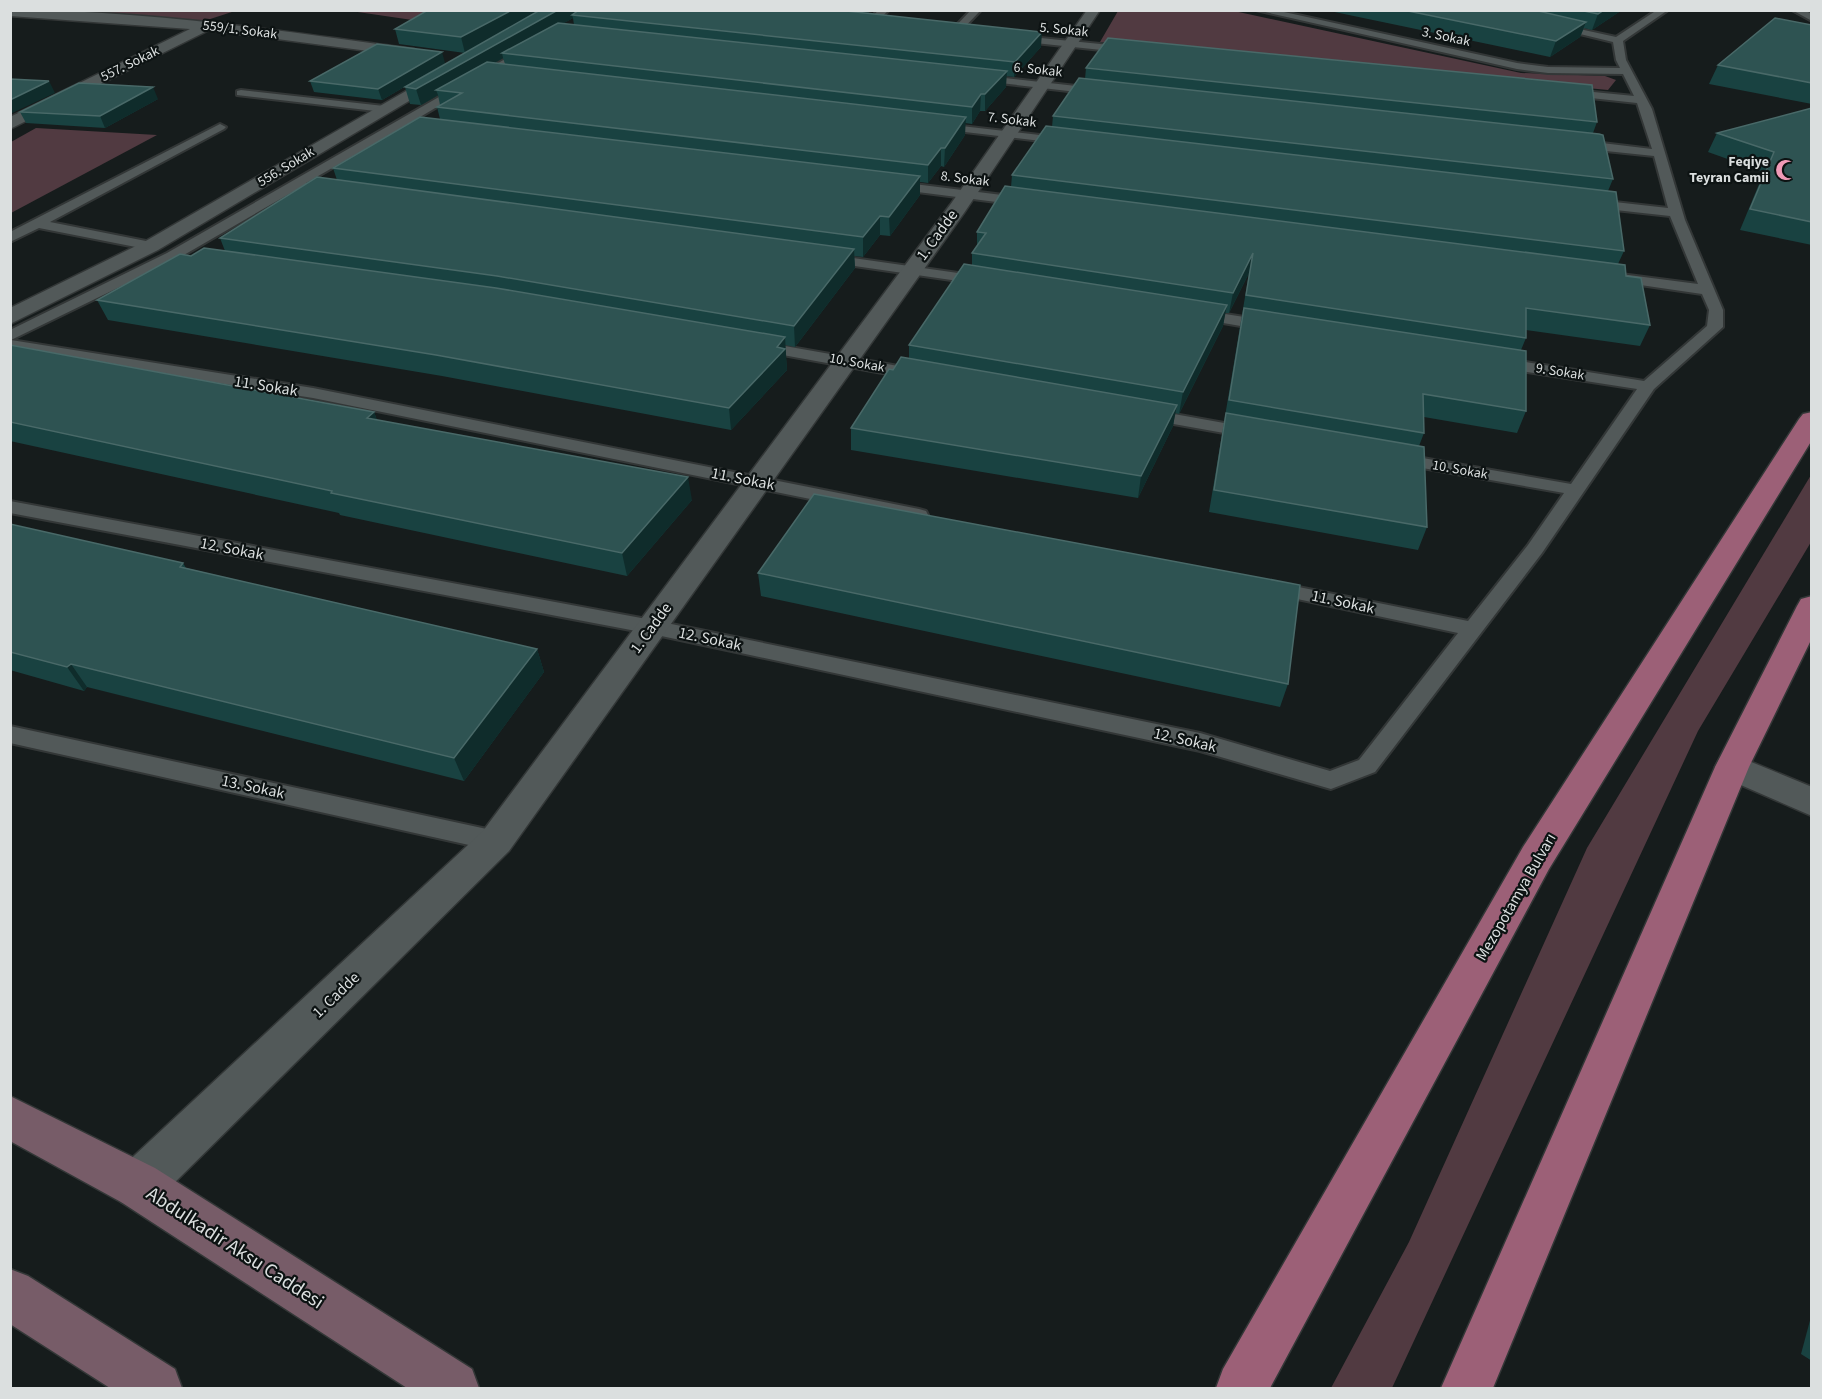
<svg xmlns="http://www.w3.org/2000/svg" width="1822" height="1399" viewBox="0 0 1822 1399" font-family="'Source Sans 3',sans-serif">
<style>
.green{fill:#513a41}
.lines{fill:none;stroke-linecap:round;stroke-linejoin:round}
.service-casing{stroke:#333737;stroke-width:4}
.minor-casing{stroke:#333737;stroke-width:3}
.tertiary-casing{stroke:#333737;stroke-width:3}
.secondary-casing{stroke:#333737;stroke-width:3}
.primary-casing{stroke:#333737;stroke-width:3}
.service{fill:#525959;fill-rule:evenodd}
.minor{fill:#525959;fill-rule:evenodd}
.tertiary{fill:#525959;fill-rule:evenodd}
.secondary{fill:#775c68;fill-rule:evenodd}
.primary{fill:#9c6077;fill-rule:evenodd}
.wall{fill:#194241;fill-rule:evenodd}
.shaded-wall{fill:#0f2c2b}
.building{fill:#2e5352;stroke:#496968;stroke-width:1.5}
.labels{text-anchor:middle;dominant-baseline:central;stroke-width:4.5;stroke-linejoin:round;paint-order:stroke}
.far-street-label{font-size:14px;fill:#dbdfdf;stroke:#0d1313}
.far-poi-label{font-size:14px;font-weight:bold;fill:#dbdfdf;stroke:#0d1313;text-anchor:end}
.street-label{font-size:16px;fill:#dbdfdf;stroke:#0d1313}
.near-street-label{font-size:20px;fill:#dbdfdf;stroke:#0d1313}
</style>
<rect width="100%" height="100%" fill="#161c1c"/>
<g class="green">
<polygon points="344,10 454,11 426,22"/>
<polygon points="29,11 235,11 204,21"/>
<polygon points="1118,11 1234,11 1521,73 1605,76 1616,80 1608,90 1100,42"/>
<polygon points="36,128 157,135 11,213 11,142"/>
<polygon points="1811,475 1811,542 1698,731 1392,1388 1331,1388 1409,1242 1587,848"/>
</g>
<g class="lines">
<defs>
<g id="service">
<polygon points="879,10 889,10 872,26 866,26 866,22"/>
<polygon points="971,10 981,10 957,35 951,35 951,31"/>
<polygon points="1256,10 1275,10 1517,63 1548,67 1620,68 1616,60 1613,42 1547,26 1552,23 1616,37 1657,10 1668,10 1623,41 1626,60 1652,109 1685,220 1723,310 1723,327 1654,389 1542,553 1375,772 1331,789 1200,751 652,634 10,513 10,501 652,620 1200,733 1330,771 1359,760 1458,633 1269,593 1262,592 1259,587 1262,582 1269,581 1468,621 1528,545 1564,493 1394,463 1388,462 1385,458 1388,454 1394,453 1571,484 1637,389 1495,367 1487,362 1489,359 1495,357 1644,381 1707,326 1709,310 1702,294 1613,281 1606,277 1613,273 1698,284 1670,216 1588,207 1582,203 1588,199 1668,208 1654,156 1577,148 1571,144 1577,140 1652,149 1637,103 1563,95 1558,92 1563,89 1634,96 1623,74 1548,73 1517,69"/>
<polygon points="1792,10 1804,10 1812,14 1812,21"/>
<polygon points="1010,35 1130,47 1135,50 1130,53 1007,40 1007,36"/>
<polygon points="528,46 536,48 410,123 439,127 439,131 400,129 306,183 336,187 338,190 336,193 296,190 177,259 11,340 313,388 919,509 926,511 928,515 926,519 919,521 313,398 10,350 10,330 167,253"/>
<polygon points="978,75 1103,89 1108,92 1103,95 974,80 973,78"/>
<polygon points="241,90 384,106 390,109 384,112 237,95 237,91"/>
<polygon points="935,123 1066,138 1072,141 1066,144 931,128 931,124"/>
<polygon points="220,124 226,127 224,129 50,222 156,243 158,246 156,249 151,250 39,228 10,242 10,232"/>
<polygon points="890,181 1027,198 1033,202 1027,206 886,188 884,185"/>
<polygon points="825,254 986,277 993,281 986,285 820,261 818,258 820,255"/>
<polygon points="1193,309 1270,321 1278,326 1270,331 1188,317 1185,314"/>
<polygon points="756,341 921,370 929,375 921,380 750,349 748,346"/>
<polygon points="1146,409 1252,428 1258,429 1261,433 1258,437 1252,438 1140,418 1138,414 1140,410"/>
<polygon points="10,726 496,831 505,834 509,841 505,848 496,851 10,743"/>
</g>
<g id="minor">
<path d="M 10,10 C 146,10 280,31 414,49 L 421,53 L 414,57 L 209,30 L 10,129 L 10,117 L 190,29 L 10,16 Z"/>
<polygon points="446,68 451,70 454,73 451,76 158,250 10,324 10,308 144,242"/>
<polygon points="1732,754 1812,787 1812,816 1720,776 1715,767 1720,758"/>
</g>
<polygon id="tertiary" points="1087,10 1100,10 964,213 509,851 155,1202 138,1208 121,1202 115,1185 121,1168 483,831 950,205"/>
<g id="secondary">
<polygon points="10,1096 155,1168 472,1369 479,1388 407,1388 121,1202 10,1141"/>
<polygon points="10,1269 28,1276 175,1369 182,1388 110,1388 10,1324"/>
</g>
<g id="primary">
<polygon points="1812,412 1812,440 1549,869 1270,1388 1216,1388 1223,1369 1523,847 1799,419 1803,414"/>
<polygon points="1812,596 1812,638 1749,767 1493,1388 1441,1388 1715,767 1797,606 1801,599"/>
</g>
</defs>
<use href="#service" class="service-casing"/>
<use href="#minor" class="minor-casing"/>
<use href="#tertiary" class="tertiary-casing"/>
<use href="#secondary" class="secondary-casing"/>
<use href="#primary" class="primary-casing"/>
<use href="#service" class="service"/>
<use href="#minor" class="minor"/>
<use href="#tertiary" class="tertiary"/>
<use href="#secondary" class="secondary"/>
<use href="#primary" class="primary"/>
</g>
<g class="wall">
<path d="M 428,10 L 871,10 L 867,14 L 1041,47 L 1014,77 L 1006,76 L 1006,87 L 985,111 L 980,111 L 972,124 L 965,123 L 965,135 L 944,167 L 941,166 L 928,183 L 920,182 L 920,195 L 890,236 L 880,235 L 863,257 L 854,256 L 855,268 L 795,347 L 785,345 L 787,370 L 731,430 L 442,376 L 108,320 L 97,300 L 191,256 L 225,251 L 220,238 L 337,180 L 333,168 L 440,119 L 437,107 L 440,105 L 438,95 L 421,105 L 410,104 L 405,87 L 501,33 L 465,53 L 399,44 L 395,29 ZM 573,18 L 574,25 L 564,23 ZM 503,58 L 505,64 L 494,63 Z"/>
<polygon points="1325,10 1622,10 1592,30 1584,28 1580,37 1550,57"/>
<polygon points="1812,25 1812,104 1709,84 1718,65"/>
<polygon points="445,63 382,100 314,92 310,81"/>
<polygon points="1086,68 1597,122 1593,133 1613,179 1608,191 1624,251 1618,264 1626,276 1650,325 1640,346 1526,330 1526,338 1521,350 1526,411 1517,433 1424,417 1424,433 1419,446 1427,527 1418,550 1209,512 1249,273 1229,313 1225,313 1223,326 1179,414 1175,413 1173,426 1138,498 851,450 851,428 893,370 909,359 909,345 972,266 972,253 977,247 977,232 1011,187 1012,175 1052,127 1053,116 1085,79"/>
<polygon points="158,99 105,128 26,123 20,112"/>
<polygon points="1812,108 1812,245 1740,230 1764,172 1708,152 1717,133"/>
<polygon points="10,345 374,412 377,420 692,500 627,576 340,515 339,513 10,441"/>
<polygon points="10,524 183,563 186,568 537,649 544,672 464,781 87,687 84,691 10,670"/>
<polygon points="758,573 1288,684 1280,707 761,596"/>
<polygon points="1812,1313 1812,1361 1801,1354"/>
</g>
<g class="shaded-wall">
<polygon points="512,10 541,10 465,53 461,37"/>
<polygon points="558,10 586,10 572,15 573,18 510,54 502,53 503,58 444,91 436,90 438,95 421,105 416,89"/>
<polygon points="863,10 871,10 863,18"/>
<polygon points="1604,10 1622,10 1592,30 1598,14"/>
<polygon points="1586,22 1580,37 1550,57 1556,41"/>
<polygon points="1042,32 1041,47 1014,77 1015,62"/>
<polygon points="442,52 445,63 382,100 378,89"/>
<polygon points="1007,71 1006,87 985,111 985,94"/>
<polygon points="49,81 55,93 10,114 10,100"/>
<polygon points="153,87 158,99 105,128 100,116"/>
<polygon points="981,94 980,111 972,124 972,107"/>
<polygon points="966,117 965,135 944,167 945,148"/>
<polygon points="941,148 941,166 928,183 928,165"/>
<polygon points="920,176 920,195 890,236 889,217"/>
<polygon points="880,216 880,235 863,257 863,237"/>
<polygon points="854,249 855,268 795,347 794,326"/>
<polygon points="1253,253 1249,273 1229,313 1233,293"/>
<polygon points="1227,305 1223,326 1179,414 1183,392"/>
<polygon points="785,337 787,370 731,430 729,408"/>
<polygon points="1177,405 1173,426 1138,498 1141,476"/>
<polygon points="374,412 382,434 367,418"/>
<polygon points="688,477 692,500 627,576 622,553"/>
<polygon points="537,649 544,672 464,781 454,758"/>
<polygon points="71,664 87,687 84,691 67,667"/>
</g>
<g class="building">
<polygon points="428,10 512,10 461,37 395,29"/>
<polygon points="540,10 558,10 416,89 405,87"/>
<polygon points="579,10 837,10 1042,32 1015,62 572,15"/>
<polygon points="1403,10 1534,10 1586,22 1556,41"/>
<polygon points="1579,10 1604,10 1598,14"/>
<polygon points="1775,18 1812,25 1812,83 1718,65"/>
<polygon points="558,23 1007,71 985,94 981,94 972,107 502,53"/>
<polygon points="1108,38 1592,85 1597,122 1086,68"/>
<polygon points="377,44 442,52 378,89 310,81"/>
<polygon points="487,62 966,117 945,148 941,148 928,165 437,107 462,93 436,90"/>
<polygon points="1079,78 1599,134 1603,135 1613,179 1053,116"/>
<polygon points="10,79 49,81 10,100"/>
<polygon points="79,83 153,87 100,116 20,112"/>
<polygon points="1812,108 1812,222 1750,209 1774,152 1717,133"/>
<polygon points="420,117 920,176 889,217 880,216 863,237 333,168"/>
<polygon points="1046,126 1616,192 1624,251 1012,175"/>
<polygon points="317,177 854,249 794,326 497,276 220,238"/>
<polygon points="1005,186 1625,265 1626,276 1641,278 1650,325 1526,308 1526,338 1246,295 1253,253 1233,293 972,253 986,233 977,232"/>
<polygon points="204,248 496,288 785,337 777,347 785,349 729,408 436,355 97,300 180,254 191,256"/>
<polygon points="964,264 1227,305 1183,392 909,345"/>
<polygon points="1244,308 1526,351 1526,411 1423,394 1424,433 1229,400"/>
<polygon points="10,345 374,412 367,418 688,477 622,553 331,493 332,491 10,422"/>
<polygon points="901,357 1177,405 1141,476 851,428 889,369 893,370"/>
<polygon points="1226,413 1424,447 1427,527 1214,490"/>
<polygon points="814,494 1300,585 1288,684 758,573"/>
<polygon points="10,524 183,563 180,567 537,649 454,758 71,664 67,667 10,652"/>
</g>
<defs>
<symbol id="mosque-bare" viewBox="-9 -9 18 18"><path d="M3.5-4.9A6 6 0 1 0 3.5 4.9A5 5 0 1 1 3.5-4.9Z" fill="#f09ab7" stroke="#0d1313" stroke-width="2.5" paint-order="stroke"/></symbol>
</defs>
<g fill-rule="evenodd">
<use href="#mosque-bare" x="1771" y="155" width="30" height="30"/>
</g>
<g class="labels">
<g class="far-street-label">
<text transform="translate(240 30) rotate(7)">559/1. Sokak</text>
<text transform="translate(1064 30) rotate(6)">5. Sokak</text>
<text transform="translate(1446 37) rotate(12)">3. Sokak</text>
<text transform="translate(130 64) rotate(-26)">557. Sokak</text>
<text transform="translate(1038 70) rotate(6)">6. Sokak</text>
<text transform="translate(1012 120) rotate(7)">7. Sokak</text>
<text transform="translate(286 167) rotate(-31)">556. Sokak</text>
<text transform="translate(965 179) rotate(7)">8. Sokak</text>
<text transform="translate(857 363) rotate(10)">10. Sokak</text>
<text transform="translate(1560 372) rotate(9)">9. Sokak</text>
<text transform="translate(1460 470) rotate(10)">10. Sokak</text>
</g>
<g class="far-poi-label">
<text x="1769" y="162">Feqiye<tspan x="1769" dy="16">Teyran Camii</tspan></text>
</g>
<g class="street-label">
<text transform="translate(937 235) rotate(-54)">1. Cadde</text>
<text transform="translate(266 386) rotate(9)">11. Sokak</text>
<text transform="translate(743 479) rotate(11)">11. Sokak</text>
<text transform="translate(232 549) rotate(11)">12. Sokak</text>
<text transform="translate(1343 602) rotate(12)">11. Sokak</text>
<text transform="translate(651 628) rotate(-54)">1. Cadde</text>
<text transform="translate(710 639) rotate(12)">12. Sokak</text>
<text transform="translate(1185 740) rotate(13)">12. Sokak</text>
<text transform="translate(253 787) rotate(12)">13. Sokak</text>
<text transform="translate(1516 897) rotate(-60)">Mezopotamya Bulvarı</text>
<text transform="translate(336 995) rotate(-44)">1. Cadde</text>
</g>
<g class="near-street-label">
<text transform="translate(235 1248) rotate(33)">Abdulkadir Aksu Caddesi</text>
</g>
</g>
<rect width="1822" height="1399" fill="none" stroke="#dbdfdf" stroke-width="24"/>
</svg>
